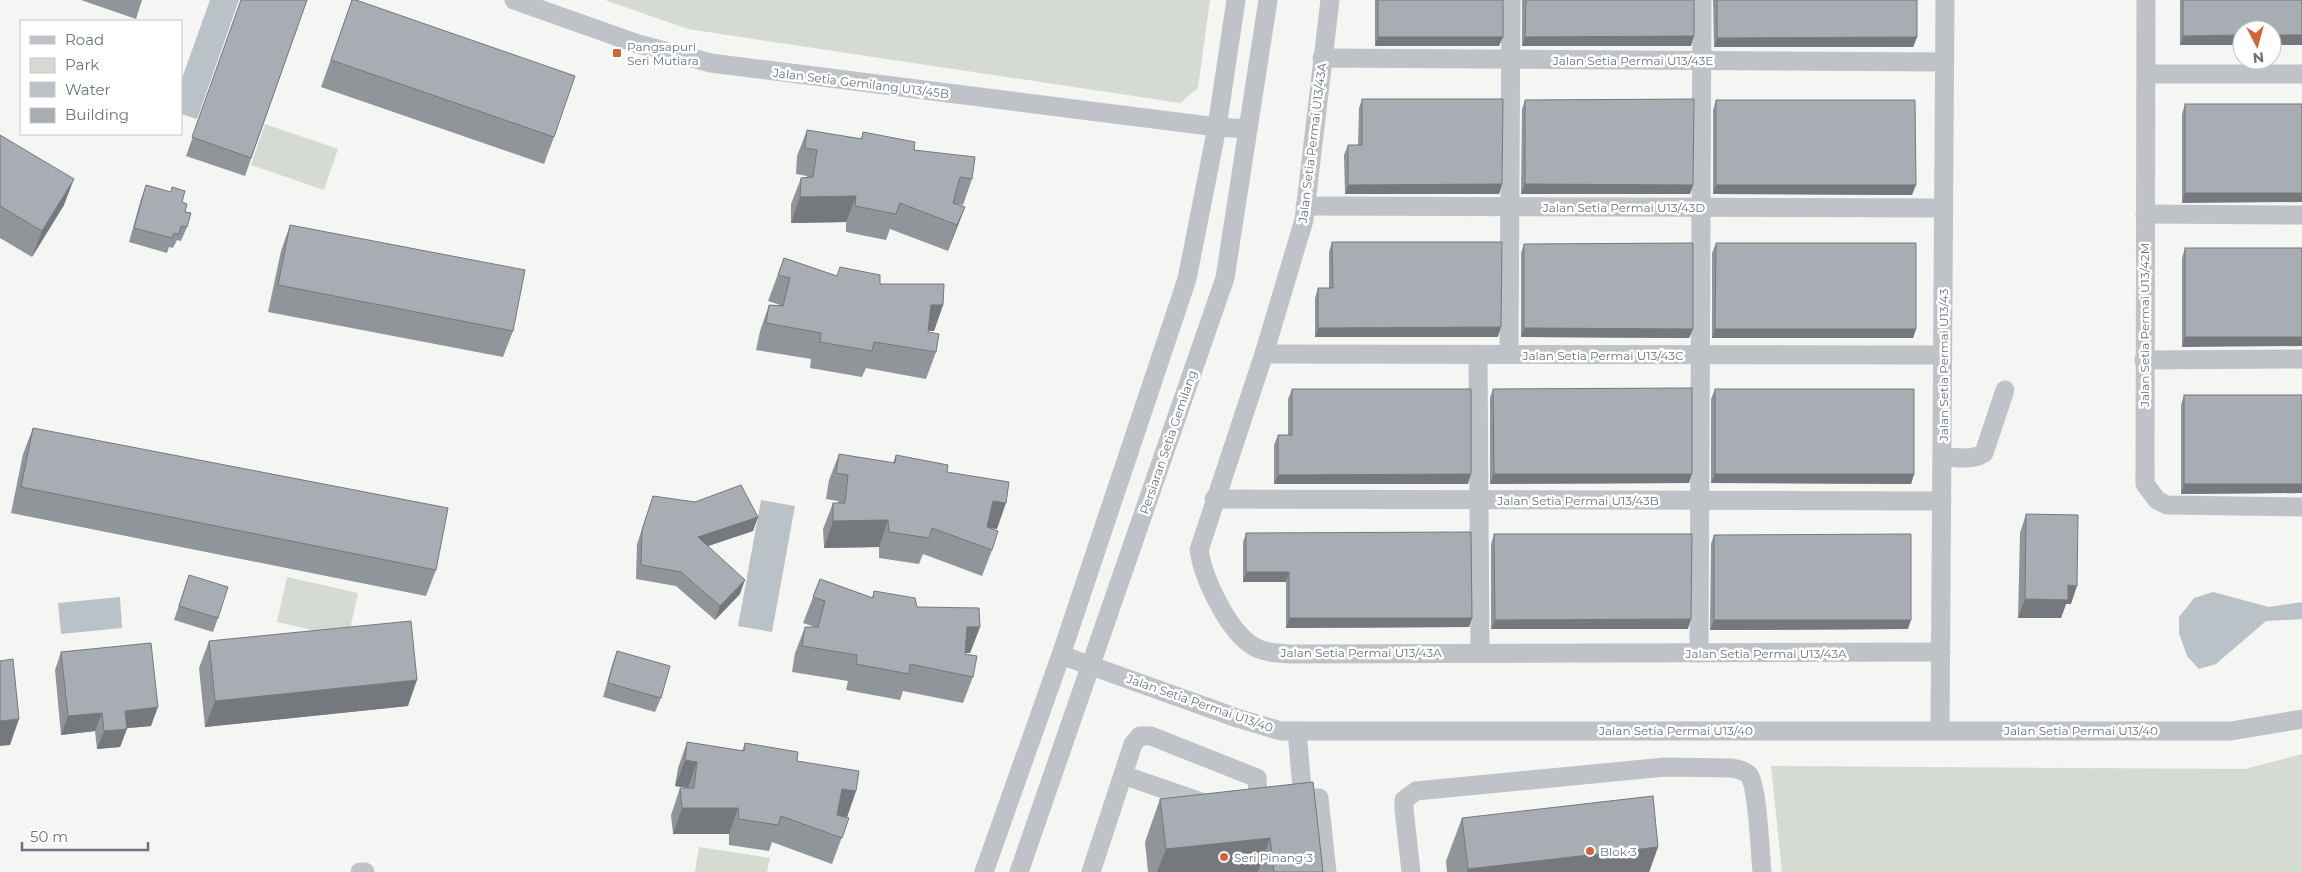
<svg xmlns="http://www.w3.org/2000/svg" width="2302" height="872" viewBox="0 0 2302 872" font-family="Montserrat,sans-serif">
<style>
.green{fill:#d5dad2}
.water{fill:#bac2c8}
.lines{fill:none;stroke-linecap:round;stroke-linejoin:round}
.minor{stroke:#bfc2c6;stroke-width:19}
.wall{fill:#909599}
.shaded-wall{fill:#75797d}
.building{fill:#a7adb2;stroke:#75797d}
.poi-dot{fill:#d06538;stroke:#fff;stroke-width:2}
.labels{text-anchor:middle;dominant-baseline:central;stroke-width:5;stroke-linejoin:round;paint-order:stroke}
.poi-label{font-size:12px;fill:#687480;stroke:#fff;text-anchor:start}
.street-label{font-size:12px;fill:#687480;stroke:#fff}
</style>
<rect width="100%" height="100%" fill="#f5f5f3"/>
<g class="green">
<polygon points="605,0 1210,0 1198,88 1180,103 688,29"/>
<polygon points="265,124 338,149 324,190 251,165"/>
<polygon points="287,577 358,593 348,638 277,622"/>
<polygon points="2302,754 2302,872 1782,872 1771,766 2245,769"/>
<polygon points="699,847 770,858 767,872 695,872"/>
</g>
<g class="water">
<polygon points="210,0 239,0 197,119 181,114 181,81"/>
<polygon points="761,500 795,506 772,632 738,626"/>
<polygon points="2213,592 2269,607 2302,602 2302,619 2266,621 2216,664 2199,669 2187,656 2179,633 2179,617 2194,598"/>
<polygon points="120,597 122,628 61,634 58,603"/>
</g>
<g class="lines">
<g class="minor">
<polyline points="514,0 638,44 711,63 1217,127 1248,129"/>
<path d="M 1330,0 L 1304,220 L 1264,354 L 1199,550 C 1203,578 1228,631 1253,646 C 1264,653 1278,653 1290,654 L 1941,652"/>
<polyline points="2146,0 2145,484 2157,500 2167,505 2302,507"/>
<polyline points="1322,58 1944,62"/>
<polyline points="2147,74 2302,74"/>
<polyline points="1305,206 1944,208"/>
<polyline points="2145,214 2302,215"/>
<polyline points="1264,354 1943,355"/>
<polyline points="1478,354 1480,653"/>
<polyline points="1509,354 1511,0"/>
<polyline points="2144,360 2302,359"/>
<path d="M 1942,457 C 1955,457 1973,461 1984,453 L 2005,390"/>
<polyline points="1214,499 1942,501"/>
<polyline points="1699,653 1702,0"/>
<polyline points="1061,655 1237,718 1281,731 2231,731 2302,719"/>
<polyline points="1940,730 1945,0"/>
<polyline points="1297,731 1303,800"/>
<polyline points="1123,775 1207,804"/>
<polyline points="1290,798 1319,798 1327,872"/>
<polyline points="360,872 365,872"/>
<polyline points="984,872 1061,655 1187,279 1217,127 1236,0"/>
<polyline points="1019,872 1225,278 1268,0"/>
<polyline points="1091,872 1133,744 1140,736 1151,736 1257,778 1258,794 1248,810"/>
<path d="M 1411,872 L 1404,809 L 1404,800 L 1416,791 L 1665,767 L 1731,768 C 1738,769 1744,770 1749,775 C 1758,787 1760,854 1762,872"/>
</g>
</g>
<g class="wall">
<polygon points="81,0 142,0 136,19"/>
<polygon points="241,0 307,0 245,176 186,156"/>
<polygon points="352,0 554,137 544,164 321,87"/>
<polygon points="1375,0 1503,0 1499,46 1375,46"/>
<polygon points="1522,0 1694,0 1691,46 1522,46"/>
<polygon points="1713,0 1917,0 1917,37 1913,47 1714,47"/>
<polygon points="2180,0 2302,0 2302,45 2272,45 2272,30 2180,45"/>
<polygon points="1362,99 1502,184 1499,194 1345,194 1344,155 1348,145 1358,145 1359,108"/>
<polygon points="1525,100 1693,185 1690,194 1521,194 1522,109"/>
<polygon points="1716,100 1912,195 1713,194 1713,110"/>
<polygon points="2185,104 2302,104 2182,203 2182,114"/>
<polygon points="807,130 861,139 863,132 914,150 972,179 963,205 957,204 965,207 948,251 890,229 886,240 846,232 846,222 791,223 791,204 801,178 807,177 807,176 796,174 797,156"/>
<polygon points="0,135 64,205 32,257 0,238"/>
<polygon points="146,185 170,192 182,202 185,212 187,227 181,241 177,240 173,248 169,247 167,253 129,242 141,199"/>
<polygon points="290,225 513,331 503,357 268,312 281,251"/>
<polygon points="1332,242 1498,337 1315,337 1315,298 1318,288 1329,288 1329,252"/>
<polygon points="1716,243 1916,329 1913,338 1712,338 1712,253"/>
<polygon points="1524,244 1693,329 1689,338 1521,337 1521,253"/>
<polygon points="2185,248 2302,248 2182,347 2182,258"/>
<polygon points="784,258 837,276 880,284 943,305 934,331 928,331 936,352 926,379 866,368 862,377 810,368 811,359 756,350 760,331 769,305 780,306 780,305 768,301"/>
<polygon points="1292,389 1468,484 1274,484 1274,445 1278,435 1288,435 1288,399"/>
<polygon points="1493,389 1689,483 1490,484 1490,398"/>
<polygon points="1715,389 1914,474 1911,484 1711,483 1711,399"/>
<polygon points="2184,395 2302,395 2302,493 2181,494 2181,405"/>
<polygon points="33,428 436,570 426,596 11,513 23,454"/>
<polygon points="839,454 893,463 896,455 947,472 997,529 989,528 992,550 982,576 923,554 919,564 879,558 879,547 824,548 823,529 833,503 838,503 838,501 826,499 829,480"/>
<polygon points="653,496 758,517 753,531 708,546 740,594 715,620 676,586 636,579 637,544"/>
<polygon points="2026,514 2071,604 2066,604 2061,618 2018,618 2020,533"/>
<polygon points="1246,533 1472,618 1469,627 1286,628 1286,582 1243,582 1243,542"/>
<polygon points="1494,534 1688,629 1491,629 1491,544"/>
<polygon points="1714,535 1908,629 1710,630 1711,544"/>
<polygon points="189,575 218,618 213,632 174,620"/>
<polygon points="820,579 872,598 874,591 917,607 980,627 970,653 965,653 973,677 963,703 903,691 900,700 846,690 848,681 792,672 795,653 805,627 815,627 803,623"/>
<polygon points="209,641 408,706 205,727 199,668"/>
<polygon points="617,651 661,698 655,712 603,697 612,665"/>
<polygon points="61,652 151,726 127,728 120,747 97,749 95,731 61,735 55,670"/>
<polygon points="687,742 742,751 745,743 797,761 856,791 847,817 843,816 849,818 832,864 772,842 769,851 729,845 729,834 673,834 671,815 680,788 688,788 675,786 678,768"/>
<polygon points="1313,782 1323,872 1148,872 1145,842 1160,799"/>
<polygon points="1462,818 1658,847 1649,872 1447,872 1446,861"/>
</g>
<g class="shaded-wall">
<polygon points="2242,35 2242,45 2180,45 2183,36"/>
<rect x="2272" y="35" width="30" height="10"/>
<polygon points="1694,36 1691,46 1522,46 1525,37"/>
<polygon points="1378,37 1503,37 1499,46 1375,46"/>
<polygon points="1917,37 1913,47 1714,47 1717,38"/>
<polygon points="74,179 64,205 32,257 42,231"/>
<polygon points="1502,184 1499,194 1345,194 1348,185"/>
<polygon points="1525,184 1693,185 1690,194 1521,194"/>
<polygon points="1716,185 1916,185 1912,195 1713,194"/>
<polygon points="2185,193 2302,193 2302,202 2182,203"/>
<polygon points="856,196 846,222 791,223 800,197"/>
<polygon points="965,207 955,233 948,251 957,225"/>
<polygon points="931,305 943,305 934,331 921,331"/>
<polygon points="1501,327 1498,337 1315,337 1318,328"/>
<polygon points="1524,328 1693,329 1689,338 1521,337"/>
<polygon points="1715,329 1916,329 1913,338 1712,338"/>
<polygon points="2185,337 2302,337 2302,346 2182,347"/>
<polygon points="1471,474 1468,484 1274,484 1278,475"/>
<polygon points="1494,474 1692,474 1689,483 1490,484"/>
<polygon points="1715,474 1914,474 1911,484 1711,483"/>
<polygon points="2184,484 2302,484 2302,493 2181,494"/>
<polygon points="993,501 1006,503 997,529 984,527"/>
<polygon points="758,517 753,531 693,551 698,537"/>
<polygon points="888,520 879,547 824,548 833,521"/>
<polygon points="1246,572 1289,572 1286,582 1243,582"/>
<polygon points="745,580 740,594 715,620 720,606"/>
<polygon points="2068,585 2077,586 2071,604 2066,604 2061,618 2018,618 2025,599"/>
<polygon points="1289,618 1472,618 1469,627 1286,628"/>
<polygon points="1691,619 1688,629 1491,629 1495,620"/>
<polygon points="1714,620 1911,620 1908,629 1710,630"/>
<polygon points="967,627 980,627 970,653 958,653"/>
<polygon points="417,680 408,706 205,727 215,701"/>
<polygon points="158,707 151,726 118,729 125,711"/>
<polygon points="102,713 95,731 61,735 68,716"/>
<polygon points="19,719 10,745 0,746 0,721"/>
<polygon points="127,729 120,747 97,749 104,731"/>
<polygon points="685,760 697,762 688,788 675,786"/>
<polygon points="842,789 856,791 847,817 832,815"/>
<polygon points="682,808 738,808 729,834 673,834"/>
<polygon points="1270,838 1258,872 1157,872 1166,849"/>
<polygon points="1658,847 1649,872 1467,872 1468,869"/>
</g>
<g class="building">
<polygon points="241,0 307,0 251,158 192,137"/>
<polygon points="352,0 356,0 575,76 554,137 331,60"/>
<rect x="1378" y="0" width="125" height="37"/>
<polygon points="1526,0 1694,0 1694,36 1525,37"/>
<polygon points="1717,0 1917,0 1917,37 1717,38"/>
<polygon points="2183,0 2302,0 2302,35 2272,35 2272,30 2242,30 2242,35 2183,36"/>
<polygon points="1362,99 1503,99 1502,184 1348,185 1348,145 1362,145"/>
<polygon points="1694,99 1693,185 1525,184 1525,100"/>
<polygon points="1716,100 1915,100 1916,185 1716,185"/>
<rect x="2185" y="104" width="117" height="89"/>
<polygon points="807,130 862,139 863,132 915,142 914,150 975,157 972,179 960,177 953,203 965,207 957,225 900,203 896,214 855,206 856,196 800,197 801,178 813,177 817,150 805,148"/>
<polygon points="0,135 74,179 42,231 0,206"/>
<polygon points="146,185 171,192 172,187 185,191 182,202 187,204 185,212 191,213 187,227 181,226 179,234 174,233 172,238 134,228"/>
<polygon points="290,225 525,270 513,331 278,285"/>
<polygon points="1332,242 1502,242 1501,327 1318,328 1318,288 1333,288"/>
<polygon points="1693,243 1693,329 1524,328 1524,244"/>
<polygon points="1716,243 1916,243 1916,329 1715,329"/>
<rect x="2185" y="248" width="117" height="89"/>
<polygon points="784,258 837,276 840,267 880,275 880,284 944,284 943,305 931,305 928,332 939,334 936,352 874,342 872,351 820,342 821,333 766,323 769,305 783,306 790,278 778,275"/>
<polygon points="1692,388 1692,474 1494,474 1493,389"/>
<polygon points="1292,389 1471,389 1471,474 1278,475 1278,435 1292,435"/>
<rect x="1715" y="389" width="199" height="85"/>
<rect x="2184" y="395" width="118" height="89"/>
<polygon points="33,428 448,508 436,570 21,487"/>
<polygon points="839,454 895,463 896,455 948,465 947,472 1009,482 1006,503 993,501 987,527 998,531 992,550 932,528 929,538 889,532 888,520 833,521 833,503 845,503 848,475 836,473"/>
<polygon points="741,485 758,517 698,537 745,580 720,606 681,572 641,565 642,530 653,496 695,502"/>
<polygon points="2026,514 2078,515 2077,586 2068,585 2068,600 2025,599"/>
<polygon points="1471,532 1472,618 1289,618 1289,572 1246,572 1246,533"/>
<polygon points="1494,534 1692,534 1691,619 1495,620"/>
<polygon points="1911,534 1911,620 1714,620 1714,535"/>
<polygon points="189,575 228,587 218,618 179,606"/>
<polygon points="820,579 873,598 874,591 915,598 917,607 979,608 980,627 967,627 965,654 977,656 973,677 910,664 909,674 856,664 857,655 802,646 805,627 818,627 825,601 813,597"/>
<polygon points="411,621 417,680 215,701 209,641"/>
<polygon points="151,643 158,707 125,711 127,729 104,731 102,713 68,716 61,652"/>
<polygon points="617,651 670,666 661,698 608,683"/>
<polygon points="13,659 19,719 0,721 0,661"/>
<polygon points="687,742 744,751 745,743 798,752 797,761 859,771 856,791 842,789 837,815 849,818 842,838 781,816 778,825 739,819 738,808 682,808 680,788 694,788 697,762 685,760"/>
<polygon points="1313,782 1323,872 1274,872 1270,838 1166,849 1160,799"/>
<polygon points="1653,796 1658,847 1468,869 1462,818"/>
</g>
<g class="poi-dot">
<rect x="612" y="48" width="10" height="10" rx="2.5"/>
<circle cx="1590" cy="851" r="5"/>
<circle cx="1224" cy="857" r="5"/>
</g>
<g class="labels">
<g class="poi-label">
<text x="627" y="46">Pangsapuri<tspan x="627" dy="14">Seri Mutiara</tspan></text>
<text x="1600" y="851">Blok 3</text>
<text x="1234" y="857">Seri Pinang 3</text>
</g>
<g class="street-label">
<text x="1633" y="60">Jalan Setia Permai U13/43E</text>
<text transform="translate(861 83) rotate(7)">Jalan Setia Gemilang U13/45B</text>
<text transform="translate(1312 143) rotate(-83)">Jalan Setia Permai U13/43A</text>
<text x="1624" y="207">Jalan Setia Permai U13/43D</text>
<text transform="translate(2144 325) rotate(-90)">Jalan Setia Permai U13/42M</text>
<text x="1603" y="355">Jalan Setia Permai U13/43C</text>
<text transform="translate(1943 365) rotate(-90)">Jalan Setia Permai U13/43</text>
<text transform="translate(1168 442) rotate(-71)">Persiaran Setia Gemilang</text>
<text x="1578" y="500">Jalan Setia Permai U13/43B</text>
<text x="1361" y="652">Jalan Setia Permai U13/43A</text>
<text x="1766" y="653">Jalan Setia Permai U13/43A</text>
<text transform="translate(1200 703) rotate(19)">Jalan Setia Permai U13/40</text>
<text x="1676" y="730">Jalan Setia Permai U13/40</text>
<text x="2081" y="730">Jalan Setia Permai U13/40</text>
</g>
</g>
<rect x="20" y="20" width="162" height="115" fill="#ffffff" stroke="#c3c7cc"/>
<rect x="30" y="36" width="25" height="8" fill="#bfc2c6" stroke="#c3c7cc"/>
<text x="65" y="45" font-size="15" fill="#687480">Road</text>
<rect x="30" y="58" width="25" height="15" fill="#d5dad2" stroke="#c3c7cc"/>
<text x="65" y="70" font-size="15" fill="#687480">Park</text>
<rect x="30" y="82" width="25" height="15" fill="#bac2c8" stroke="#c3c7cc"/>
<text x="65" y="95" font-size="15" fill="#687480">Water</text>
<rect x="30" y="108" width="25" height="15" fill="#a7adb2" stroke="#c3c7cc"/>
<text x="65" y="120" font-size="15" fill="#687480">Building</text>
<g transform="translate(2257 45) rotate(174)"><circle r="24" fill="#ffffff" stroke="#c3c7cc"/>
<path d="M0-4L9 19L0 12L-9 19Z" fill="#d06538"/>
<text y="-8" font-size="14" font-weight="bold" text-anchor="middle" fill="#687480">N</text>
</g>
<path d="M22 842v8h126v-8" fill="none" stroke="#687480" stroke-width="2.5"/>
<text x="30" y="842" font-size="15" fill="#687480" stroke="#ffffff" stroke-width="4" paint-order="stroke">50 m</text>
</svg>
